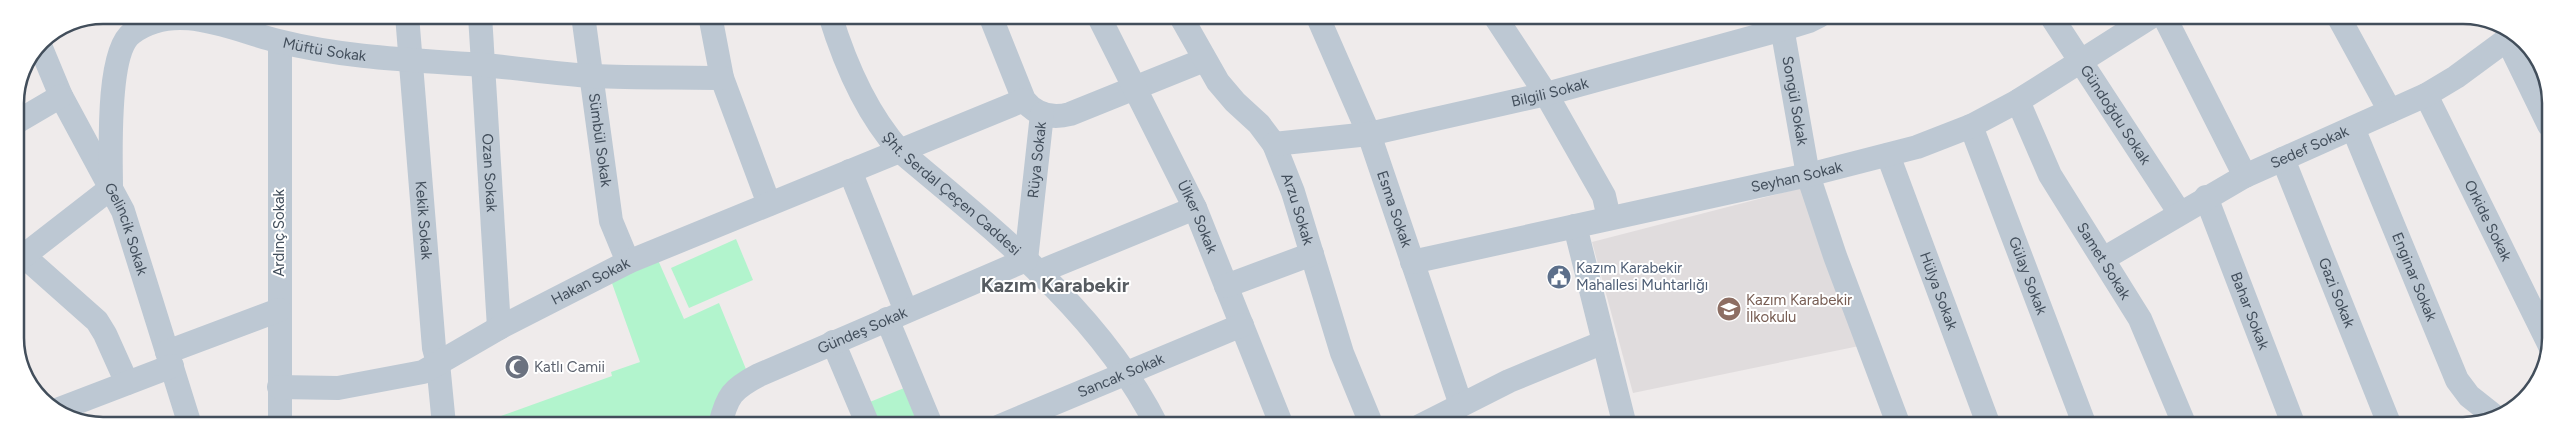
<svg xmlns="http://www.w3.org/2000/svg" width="2566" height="441" viewBox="0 0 2566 441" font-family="Figtree,sans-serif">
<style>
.education{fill:#e0dcdd}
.green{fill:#b2f4cd}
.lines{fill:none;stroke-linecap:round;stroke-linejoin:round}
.minor{stroke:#bdc8d3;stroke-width:24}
.labels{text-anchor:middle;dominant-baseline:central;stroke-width:4;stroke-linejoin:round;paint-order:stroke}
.street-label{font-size:15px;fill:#424e5b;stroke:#fff}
.service-label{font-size:15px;fill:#4e5e75;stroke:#fff;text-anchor:start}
.education-label{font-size:15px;fill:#785e54;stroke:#fff;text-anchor:start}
.worship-label{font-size:15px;fill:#5b616d;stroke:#fff;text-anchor:start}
.district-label{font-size:20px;font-weight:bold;fill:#575c61;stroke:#fff}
.rim{fill:none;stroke:#424e5b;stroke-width:2.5}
</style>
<rect width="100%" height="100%" fill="#efebeb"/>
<polygon class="education" points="1801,188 1859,346 1633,393 1592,242"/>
<g class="green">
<polygon points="736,239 753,280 689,308 671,268"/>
<polygon points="654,251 684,319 719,303 750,379 720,425 476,425 612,376 611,372 640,362 608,272"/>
<polygon points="914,384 931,425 868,425 860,406"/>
</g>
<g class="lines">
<g class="minor">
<path id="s1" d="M 407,15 L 434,348 L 438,363 L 444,425"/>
<path id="s2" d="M 480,15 L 499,328"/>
<path id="s3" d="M 583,15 L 611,221 L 628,262"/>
<polyline points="710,15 722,78 769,204"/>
<path id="s4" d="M 830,15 C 845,64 866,113 900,151 C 995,231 1100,312 1157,426"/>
<path d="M 990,15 L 1024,100 C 1036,115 1052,119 1070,114 L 1204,60"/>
<path id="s5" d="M 1098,15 L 1195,208 L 1282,426"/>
<path id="s6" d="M 1180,15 L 1218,82 L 1235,102 L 1259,124 L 1274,144 L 1293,192 L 1342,353 L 1372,426"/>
<path id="s7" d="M 1317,15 L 1369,134 L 1461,405"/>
<polyline points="1494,15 1546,94 1604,196 1609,218"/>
<path id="s8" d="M 1780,16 L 1808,175 L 1835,256 L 1899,426"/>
<path id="s9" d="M 2051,16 L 2179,212"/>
<polyline points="2164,16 2245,176"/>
<polyline points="2338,16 2390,111"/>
<polyline points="2507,39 2549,125"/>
<polyline points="280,42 280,425"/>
<path id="s10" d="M 39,43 L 61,96 L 123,211 L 190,425"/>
<path id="s11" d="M 2426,95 L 2550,346"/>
<path id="s12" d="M 2018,101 L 2050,175 L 2140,319 L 2185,426"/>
<polyline points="15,123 61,96"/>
<path id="s13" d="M 1971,126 L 2085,426"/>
<path id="s14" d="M 2353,128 L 2457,380 L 2469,396 L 2493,415"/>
<path id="s15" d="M 1274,144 L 1369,134 L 1546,94 L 1783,29 L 1809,21 L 1819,16"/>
<path id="s16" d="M 1888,155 L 1989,426"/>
<path id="s17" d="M 2283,159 L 2390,426"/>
<polyline points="850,171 906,311"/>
<path id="s18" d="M 2206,197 L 2294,426"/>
<polyline points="1575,226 1625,426"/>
<polyline points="17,250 97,321 105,334 127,383"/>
<path id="s19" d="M 2103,259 L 2245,176 L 2426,95 L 2456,77 L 2513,35"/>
<path id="s20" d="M 17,261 L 111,188 C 111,156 106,52 132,33 C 176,0 233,30 278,41 C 345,58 414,60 483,65 C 519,68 556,74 593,76 C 636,78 679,77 722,78"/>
<path id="s21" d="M 1412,262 L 1808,175 L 1917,147 L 1971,126 L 2018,101 L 2152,16"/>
<polyline points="1039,272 1195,208"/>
<polyline points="1226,286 1312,254"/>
<polyline points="887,319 931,425"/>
<polyline points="833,342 868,425"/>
<polyline points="167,352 279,310"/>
<path id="s22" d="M 279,387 L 338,388 L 423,372 L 499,328 L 628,262 L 1024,100"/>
<polyline points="57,410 172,366"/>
<path id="s23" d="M 720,425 C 727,396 732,389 759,375 L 1026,260 L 1042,114"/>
<path id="s24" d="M 1000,426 L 1242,325"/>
<polyline points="1420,426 1509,381 1604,342"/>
</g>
</g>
<defs>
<symbol id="civic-disc" viewBox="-11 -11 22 22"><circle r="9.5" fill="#5c6f8a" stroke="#fff"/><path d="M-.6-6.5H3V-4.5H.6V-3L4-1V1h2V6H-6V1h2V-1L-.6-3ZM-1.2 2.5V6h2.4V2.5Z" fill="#fff"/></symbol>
<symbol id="school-disc" viewBox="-11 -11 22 22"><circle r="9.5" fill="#8d6e63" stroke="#fff"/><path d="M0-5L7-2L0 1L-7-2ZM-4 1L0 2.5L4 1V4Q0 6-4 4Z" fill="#fff"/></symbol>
<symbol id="mosque-disc" viewBox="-11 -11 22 22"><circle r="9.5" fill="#6b7280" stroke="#fff"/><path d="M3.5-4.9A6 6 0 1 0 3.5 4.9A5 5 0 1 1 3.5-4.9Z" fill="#fff"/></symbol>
</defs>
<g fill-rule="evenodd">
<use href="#civic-disc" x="1545" y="263" width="28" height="28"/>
<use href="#school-disc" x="1715" y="295" width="28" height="28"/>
<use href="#mosque-disc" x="503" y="353" width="28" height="28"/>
</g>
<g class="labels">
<g class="street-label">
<text stroke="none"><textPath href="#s20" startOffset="478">Müftü Sokak</textPath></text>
<text stroke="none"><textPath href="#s15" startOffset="281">Bilgili Sokak</textPath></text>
<text stroke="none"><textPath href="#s8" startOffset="86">Songül Sokak</textPath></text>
<text stroke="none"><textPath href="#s9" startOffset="118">Gündoğdu Sokak</textPath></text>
<text stroke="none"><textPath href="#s3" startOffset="126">Sümbül Sokak</textPath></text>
<text stroke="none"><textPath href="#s19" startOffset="235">Sedef Sokak</textPath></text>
<text stroke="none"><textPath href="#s23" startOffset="458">Rüya Sokak</textPath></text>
<text stroke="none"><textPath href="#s2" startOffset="158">Ozan Sokak</textPath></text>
<text stroke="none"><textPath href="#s21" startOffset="394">Seyhan Sokak</textPath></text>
<text stroke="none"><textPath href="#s4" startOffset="221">Şht. Serdal Çeçen Caddesi</textPath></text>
<text stroke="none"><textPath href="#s7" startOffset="209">Esma Sokak</textPath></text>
<text stroke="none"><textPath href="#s6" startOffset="230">Arzu Sokak</textPath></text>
<text stroke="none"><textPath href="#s5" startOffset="225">Ülker Sokak</textPath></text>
<text stroke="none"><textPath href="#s1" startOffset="206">Kekik Sokak</textPath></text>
<text stroke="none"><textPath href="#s11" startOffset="140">Orkide Sokak</textPath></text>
<text stroke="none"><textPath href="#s10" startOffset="206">Gelincik Sokak</textPath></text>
<text transform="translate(279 233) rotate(-90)">Ardınç Sokak</text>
<text stroke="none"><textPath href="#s12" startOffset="182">Samet Sokak</textPath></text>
<text stroke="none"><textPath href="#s13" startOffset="160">Gülay Sokak</textPath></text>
<text stroke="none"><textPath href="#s14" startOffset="161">Enginar Sokak</textPath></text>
<text stroke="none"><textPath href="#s22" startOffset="336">Hakan Sokak</textPath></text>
<text stroke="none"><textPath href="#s16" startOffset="145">Hülya Sokak</textPath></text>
<text stroke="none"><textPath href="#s17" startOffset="144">Gazi Sokak</textPath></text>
<text stroke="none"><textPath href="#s18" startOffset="122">Bahar Sokak</textPath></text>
<text stroke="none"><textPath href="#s23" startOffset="179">Gündeş Sokak</textPath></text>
<text stroke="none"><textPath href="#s24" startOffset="131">Sancak Sokak</textPath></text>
</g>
<g class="service-label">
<text x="1576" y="268">Kazım Karabekir<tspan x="1576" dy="17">Mahallesi Muhtarlığı</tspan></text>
</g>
<g class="education-label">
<text x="1746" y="300">Kazım Karabekir<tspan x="1746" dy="17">İlkokulu</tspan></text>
</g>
<g class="worship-label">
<text x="534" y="367">Katlı Camii</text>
</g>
<g class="district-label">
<text x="1055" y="285">Kazım Karabekir</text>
</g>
</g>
<path d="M0 0H2566V441H0ZM103 24H2463A79 79 0 0 1 2542 103V338A79 79 0 0 1 2463 417H103A79 79 0 0 1 24 338V103A79 79 0 0 1 103 24Z" fill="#fff" fill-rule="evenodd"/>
<path class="rim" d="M103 24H2463A79 79 0 0 1 2542 103V338A79 79 0 0 1 2463 417H103A79 79 0 0 1 24 338V103A79 79 0 0 1 103 24Z"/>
</svg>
